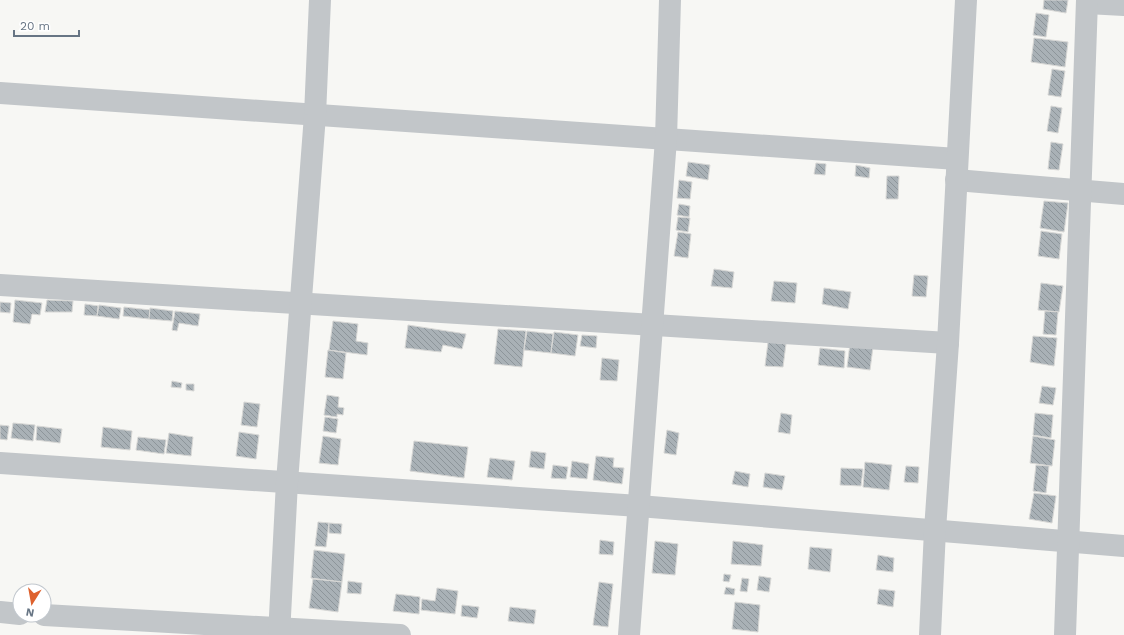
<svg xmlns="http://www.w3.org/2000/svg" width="1124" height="635" viewBox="0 0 1124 635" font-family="'Work Sans',sans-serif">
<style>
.building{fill:url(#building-back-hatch);stroke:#d8d8d6}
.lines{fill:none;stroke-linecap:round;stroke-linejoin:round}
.street{stroke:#c2c6c9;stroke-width:22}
</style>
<defs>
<pattern id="building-back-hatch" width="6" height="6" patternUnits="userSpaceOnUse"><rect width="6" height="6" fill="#a9b1b6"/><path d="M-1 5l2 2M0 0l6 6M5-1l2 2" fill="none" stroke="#8d959a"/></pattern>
</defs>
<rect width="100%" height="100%" fill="#f7f7f4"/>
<g class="building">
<polygon points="1044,0 1068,0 1066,13 1043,9"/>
<polygon points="1036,13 1049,15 1046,37 1033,35"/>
<polygon points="1034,38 1068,42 1065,67 1031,62"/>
<polygon points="1052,69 1065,71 1061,97 1048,95"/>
<polygon points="1051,106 1062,108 1058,133 1047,131"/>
<polygon points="1051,142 1063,144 1059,170 1048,169"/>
<polygon points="688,162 710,165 708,180 686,176"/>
<polygon points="816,163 826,164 825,175 814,174"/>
<polygon points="856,165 870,168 869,178 855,176"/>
<polygon points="887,176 899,176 898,199 886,199"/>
<polygon points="679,180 692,182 690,199 677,198"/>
<polygon points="1044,201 1068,203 1064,232 1040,228"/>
<polygon points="679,204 690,206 689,217 677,215"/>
<polygon points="678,217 690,218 688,232 676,230"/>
<polygon points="1041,231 1062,234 1059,259 1038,256"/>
<polygon points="678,232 691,234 688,258 674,256"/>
<polygon points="714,269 734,272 732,288 711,286"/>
<polygon points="914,275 928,276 926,297 912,296"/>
<polygon points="774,281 797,283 795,303 771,301"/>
<polygon points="1041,283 1063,286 1059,312 1038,310"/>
<polygon points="824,288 851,292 848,309 822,304"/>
<polygon points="15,300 42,303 40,315 32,314 30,324 13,322"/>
<polygon points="47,300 73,301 72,312 45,312"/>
<polygon points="0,302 11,303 10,313 0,312"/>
<polygon points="85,304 98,306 97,316 84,315"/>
<polygon points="99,305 121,308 119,319 97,316"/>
<polygon points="124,307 150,310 149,319 123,316"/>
<polygon points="150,308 173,311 172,321 149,319"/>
<polygon points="175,311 200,314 198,326 179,323 177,331 172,330"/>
<polygon points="1045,311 1058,312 1056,335 1043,334"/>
<polygon points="333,321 358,324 356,341 368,343 367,355 329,350"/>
<polygon points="408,325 466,334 462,349 443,345 441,352 405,348"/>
<polygon points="498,329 526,331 522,367 494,364"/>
<polygon points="527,331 553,334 551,353 524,350"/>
<polygon points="554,332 578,335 575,356 551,353"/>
<polygon points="582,335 597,336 596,348 580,346"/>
<polygon points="1033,336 1057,338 1054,366 1030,362"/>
<polygon points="768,342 786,344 783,367 765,366"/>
<polygon points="850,344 873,347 870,370 847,367"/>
<polygon points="820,348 845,351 844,368 818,365"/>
<polygon points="328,350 346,353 343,379 325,377"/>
<polygon points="602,358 619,360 617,381 600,380"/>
<polygon points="172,381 182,383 181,388 171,387"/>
<polygon points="186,384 194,384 194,391 186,390"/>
<polygon points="1042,386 1056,388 1053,405 1039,403"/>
<polygon points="327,395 339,397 338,407 344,408 343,415 337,414 337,417 324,415"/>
<polygon points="244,402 260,404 257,427 241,425"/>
<polygon points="781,413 792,415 790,434 778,432"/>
<polygon points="1035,413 1053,415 1051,438 1033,435"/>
<polygon points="325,417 338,419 336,433 323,431"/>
<polygon points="13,423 35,425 33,441 11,438"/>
<polygon points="0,425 9,426 7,440 0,439"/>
<polygon points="37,426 62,429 60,443 36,440"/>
<polygon points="103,427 132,431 130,450 101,447"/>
<polygon points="667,430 679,433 676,455 664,453"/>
<polygon points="239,432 259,435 256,459 236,456"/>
<polygon points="169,433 193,437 191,456 166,453"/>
<polygon points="323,436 341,439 338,465 319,463"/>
<polygon points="1033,436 1055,440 1052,466 1030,463"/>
<polygon points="138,437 166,440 164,454 136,450"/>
<polygon points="414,441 468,447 464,478 410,471"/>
<polygon points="531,451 546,453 544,469 529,467"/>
<polygon points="596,456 614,458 613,467 624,468 622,484 593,480"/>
<polygon points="490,458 515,461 512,480 487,477"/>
<polygon points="572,461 589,464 587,479 570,477"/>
<polygon points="865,462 892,465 889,490 863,487"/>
<polygon points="553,465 568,467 566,479 551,478"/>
<polygon points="1036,465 1049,466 1046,493 1033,491"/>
<polygon points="906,466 919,467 918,483 904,482"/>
<polygon points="841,468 863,469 861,486 840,485"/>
<polygon points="735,471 750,474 748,487 732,484"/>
<polygon points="765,473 785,476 782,490 763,487"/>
<polygon points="1034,493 1056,496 1052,523 1029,519"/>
<polygon points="318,522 329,523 326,547 315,546"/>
<polygon points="329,523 342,524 341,534 329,533"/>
<polygon points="600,540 614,542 613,555 599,554"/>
<polygon points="655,541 678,544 675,575 652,573"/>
<polygon points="733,541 763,545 761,566 731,564"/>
<polygon points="810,547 832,549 830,572 808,569"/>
<polygon points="314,550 345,554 342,582 311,578"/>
<polygon points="878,555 894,558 893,572 876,570"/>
<polygon points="724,574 731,575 729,582 723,581"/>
<polygon points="759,576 771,578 769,592 757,590"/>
<polygon points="742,578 749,579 747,592 740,591"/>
<polygon points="313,579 342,582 338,612 309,608"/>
<polygon points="348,581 362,583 361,594 347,593"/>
<polygon points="599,582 613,584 608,627 593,625"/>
<polygon points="726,587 735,589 734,595 724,594"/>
<polygon points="437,588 458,591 455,614 421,610 422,599 435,601"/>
<polygon points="879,589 895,591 893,607 877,604"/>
<polygon points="396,594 420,597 419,614 393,611"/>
<polygon points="735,602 760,605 758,632 732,629"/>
<polygon points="462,605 479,607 477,618 461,616"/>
<polygon points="510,607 536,610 534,624 508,621"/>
</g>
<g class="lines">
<g class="street">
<polyline points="1087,3 1124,5"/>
<polyline points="0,93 957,159"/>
<polyline points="956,180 1124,194"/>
<polyline points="0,285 948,343"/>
<polyline points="0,463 639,506 1124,546"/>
<polyline points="0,612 20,614"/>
<polyline points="44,615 400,635"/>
<polyline points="279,635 287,482 315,115 320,0"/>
<polyline points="629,635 666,139 670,0"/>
<polyline points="930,635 935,530 948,343 966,0"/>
<polyline points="1065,635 1087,0"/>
</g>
</g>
<g transform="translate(32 603) rotate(191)"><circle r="19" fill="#ffffff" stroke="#c2c8ce"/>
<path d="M0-3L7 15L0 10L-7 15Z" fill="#de612d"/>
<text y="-6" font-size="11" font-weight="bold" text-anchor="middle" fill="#677584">N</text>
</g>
<path d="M14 30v6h65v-6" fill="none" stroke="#677584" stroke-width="2"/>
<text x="20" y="30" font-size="12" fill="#677584" stroke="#ffffff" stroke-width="3" paint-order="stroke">20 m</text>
</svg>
